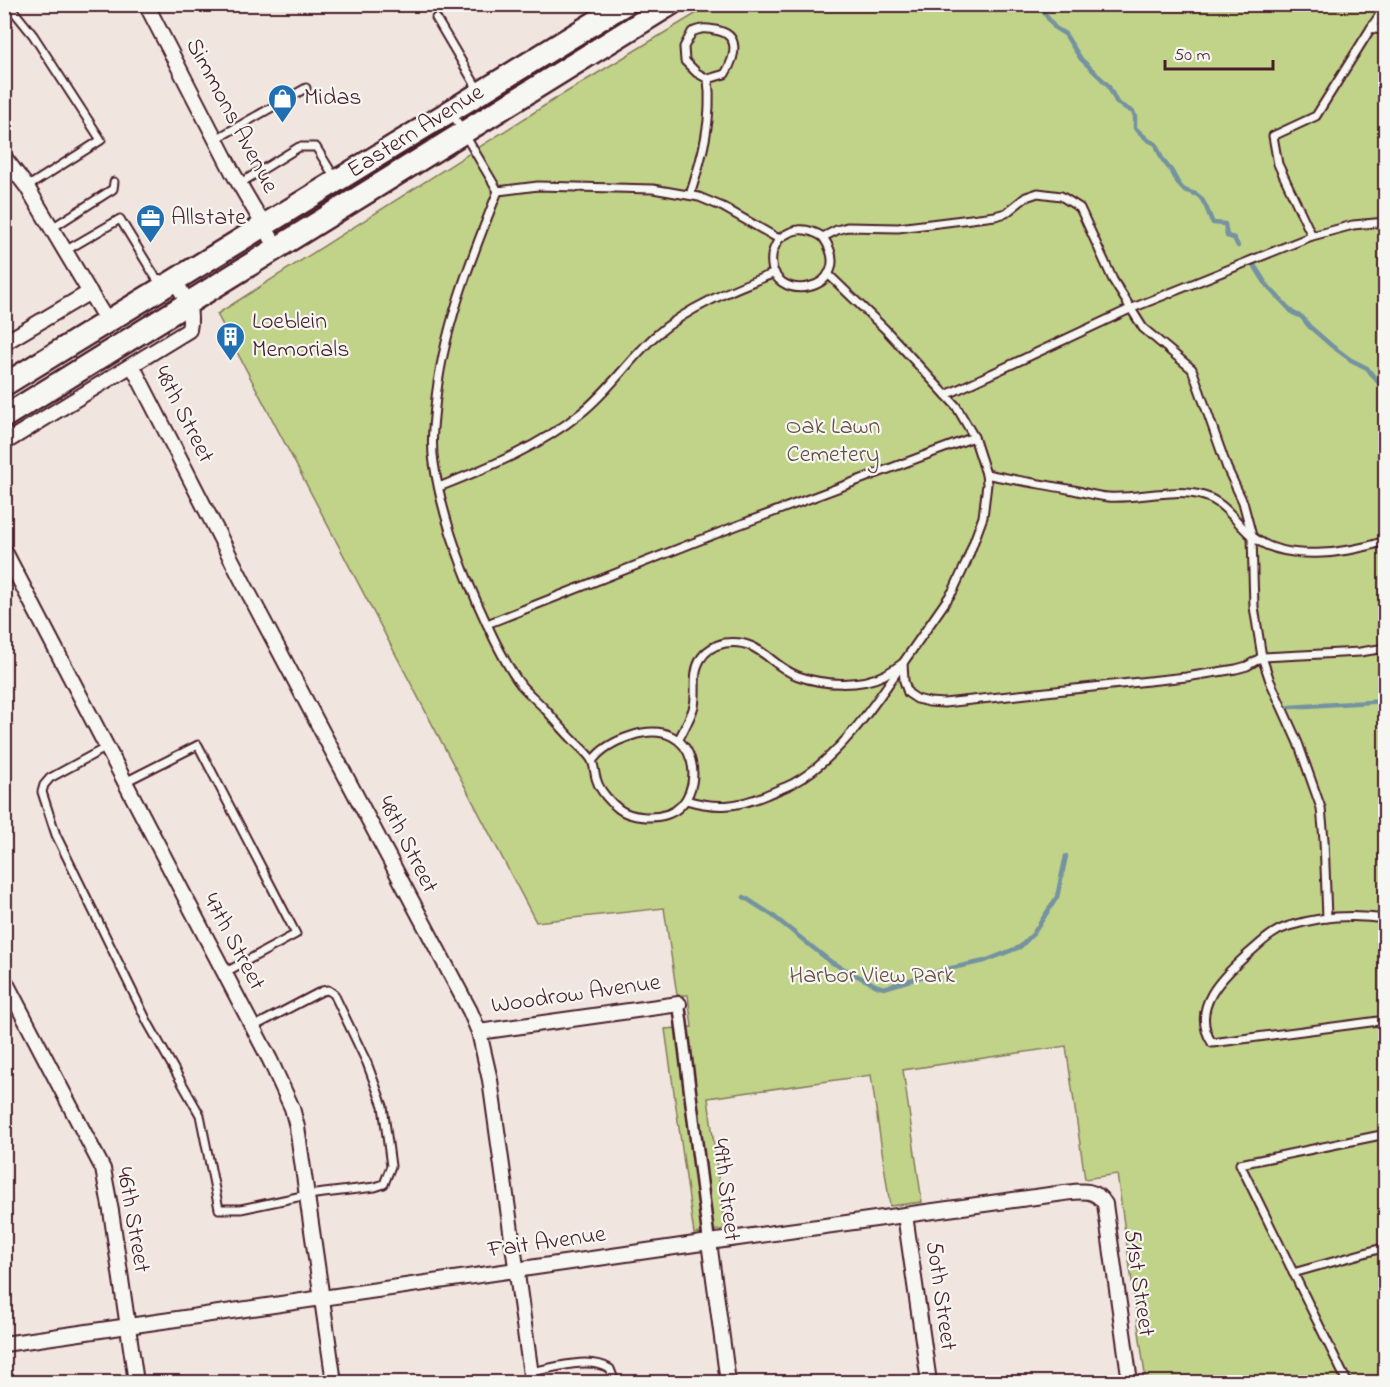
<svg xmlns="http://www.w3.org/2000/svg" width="1390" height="1387" viewBox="0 0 1390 1387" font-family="'Indie Flower',sans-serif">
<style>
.green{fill:#c0d388;stroke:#85795a;stroke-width:1.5}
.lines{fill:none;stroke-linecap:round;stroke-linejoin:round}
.stream{stroke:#7492a1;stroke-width:4.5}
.service-casing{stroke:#4a1f2b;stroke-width:11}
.pedestrian-casing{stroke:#4a1f2b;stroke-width:15}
.minor-casing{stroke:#4a1f2b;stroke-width:18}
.primary-casing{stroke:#4a1f2b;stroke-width:26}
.service{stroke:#f6f6f2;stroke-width:7}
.pedestrian{stroke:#f6f6f2;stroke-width:10}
.minor{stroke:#f6f6f2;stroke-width:14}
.primary{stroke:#f6f6f2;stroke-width:21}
.labels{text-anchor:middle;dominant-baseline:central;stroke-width:4.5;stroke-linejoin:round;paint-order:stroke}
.poi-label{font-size:24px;fill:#4a1f2b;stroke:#f6f6f2;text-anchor:start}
.street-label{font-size:24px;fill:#4a1f2b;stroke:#f6f6f2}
.park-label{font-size:24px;fill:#684c42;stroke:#f6f6f2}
</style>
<rect width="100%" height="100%" fill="#f1e6df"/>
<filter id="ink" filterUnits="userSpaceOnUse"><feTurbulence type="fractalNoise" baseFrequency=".0167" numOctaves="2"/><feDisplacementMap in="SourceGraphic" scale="12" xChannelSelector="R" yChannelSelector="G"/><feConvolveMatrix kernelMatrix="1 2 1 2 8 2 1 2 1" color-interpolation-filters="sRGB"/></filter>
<g filter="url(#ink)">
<polygon class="green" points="710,5 1385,5 1385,1382 1146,1382 1117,1174 1085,1179 1066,1046 903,1070 922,1202 890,1206 871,1075 708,1098 725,1229 694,1234 665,1029 692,1027 688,995 677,995 664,908 536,922 217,314 555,99"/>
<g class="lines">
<g class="stream">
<path d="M 1038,4 L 1055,28 L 1065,34 L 1081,59 L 1108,85 L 1117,103 L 1133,112 L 1135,116 L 1135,128 L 1148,140 L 1156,144 C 1161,157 1161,159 1170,169 C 1175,175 1176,183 1183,189 C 1188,193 1195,192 1200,197 C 1207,205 1208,214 1213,223 L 1225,224 L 1227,236 L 1234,238 L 1238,246"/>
<polyline points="1254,265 1266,284 1293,313 1302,317 1309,326 1332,346 1351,360 1367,368 1377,381 1386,388"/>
<polyline points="1290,707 1386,701"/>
<polyline points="744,897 772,915 831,962 877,986 884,988 947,969 985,961 1020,947 1033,934 1057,897 1066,856"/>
</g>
<defs>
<g id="service">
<polyline points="8,4 33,35 101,140 27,187"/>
<polyline points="436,18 479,91"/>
<polyline points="1371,28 1386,5"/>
<path d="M 452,113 L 498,191 L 538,186 L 653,189 L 699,197 L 723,207 L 779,239 C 794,227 807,227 823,237 L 837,230 L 847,227 L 898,228 L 995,216 L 1006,213 L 1026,197 L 1038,193 L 1061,196 L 1080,208 L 1113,280 L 1143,328 L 1192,369 L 1227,468 L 1243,502 L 1252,536 L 1254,607 L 1262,657 L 1270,681 L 1298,743 L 1321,808 L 1324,840 L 1327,918"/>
<polyline points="216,139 306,88"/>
<polyline points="239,184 299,147 316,147 335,178"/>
<path d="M 498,191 C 470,261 442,332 435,407 C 433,426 431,445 434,463 C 443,525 468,586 495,641 C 503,657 510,671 521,685 C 528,693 536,700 544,708 C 554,719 564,731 575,742 C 580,747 587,753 591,759 C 595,765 594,774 597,781 C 600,791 611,803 619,809 C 631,818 654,819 668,814 C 709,799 701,713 631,736 C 615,741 602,748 593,760"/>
<path d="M 690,195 C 702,158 713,119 708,79 L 697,73 L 685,61 L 684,47 L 692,32 C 701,28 705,28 715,30 C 741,34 736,56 725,74 L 708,79"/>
<polyline points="52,228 113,189 114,182"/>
<polyline points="1312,236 1353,225 1386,222"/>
<path d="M 779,239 C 776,244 772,251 772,256 C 766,308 861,292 823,237"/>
<polyline points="65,251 120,219 156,278 167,280"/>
<polyline points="828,274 885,329 956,406 974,437 986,474 987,484 983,517 966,563 953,591 903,663 904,681 908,693 917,699 929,702 944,703 1186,677 1236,669 1247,666 1262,657 1360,652 1386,648"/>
<polyline points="946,395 1130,309 1312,236 1278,164 1273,136 1316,116 1371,28 1386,31"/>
<path d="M 986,474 C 1014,480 1041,484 1068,489 C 1081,491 1094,496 1108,497 C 1139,499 1174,487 1204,496 C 1225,502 1237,524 1253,537 C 1286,563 1348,553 1386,541"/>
<path d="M 439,487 C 489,467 539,447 581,413 C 609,391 628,361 654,337 C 686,308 735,288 775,273"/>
<polyline points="487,624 736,526 974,437"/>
<path d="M 679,739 C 684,729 691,717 694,706 C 697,691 692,674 700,660 C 705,651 715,645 725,643 C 760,638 770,666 798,676 C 823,685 860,687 884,675 C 890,672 897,667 903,663"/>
<polyline points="107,747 50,778 44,785 42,792 56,835 148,1023 200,1115 219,1209 241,1209 307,1195 375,1187 384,1184 391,1166 383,1106 367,1063 334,994 328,990 322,991 253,1027"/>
<polyline points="125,782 198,745 296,934 224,973"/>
<path d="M 686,800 C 716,809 738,807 766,795 C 775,791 784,788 792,784 C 837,760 873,707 901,666"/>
<path d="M 1386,919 C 1353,914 1321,916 1289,926 C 1272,931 1261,943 1248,954 C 1223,976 1189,1008 1212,1043 L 1386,1020"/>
<polyline points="1293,1273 1386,1247"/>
<path d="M 531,1372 C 554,1368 589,1356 610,1369 L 615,1382"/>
<polyline points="1347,1382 1240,1164 1386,1134"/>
</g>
<polyline id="pedestrian" points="679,1004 709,1242"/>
<g id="minor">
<polyline points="146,4 233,173 277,248"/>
<polyline points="4,157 27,187 108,323"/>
<polyline points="4,343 90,292"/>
<polyline points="132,365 245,586 470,1011 479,1032 490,1080 532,1382"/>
<path d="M 4,443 L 189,330 C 193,308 186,299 175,281"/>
<polyline points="4,550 270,1060 292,1108 297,1127 334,1382"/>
<polyline points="4,979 103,1169 111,1211 136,1382"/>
<polyline points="479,1032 679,1004"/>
<polyline points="905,1215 929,1382"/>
<polyline points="709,1242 728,1382"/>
<path d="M 4,1344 L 709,1242 L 1064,1193 C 1081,1191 1095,1188 1105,1204 L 1130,1382"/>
</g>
<g id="primary">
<polyline points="4,385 625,4"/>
<polyline points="4,417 671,4"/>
</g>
</defs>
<use href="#service" class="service-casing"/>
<use href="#pedestrian" class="pedestrian-casing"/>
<use href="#minor" class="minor-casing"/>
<use href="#primary" class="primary-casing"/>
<use href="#service" class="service"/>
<use href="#pedestrian" class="pedestrian"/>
<use href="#minor" class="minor"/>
<use href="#primary" class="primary"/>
</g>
</g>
<defs>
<symbol id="shop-pin" viewBox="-11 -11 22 30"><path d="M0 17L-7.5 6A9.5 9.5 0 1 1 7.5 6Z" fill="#1f6fb2" stroke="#f6f6f2"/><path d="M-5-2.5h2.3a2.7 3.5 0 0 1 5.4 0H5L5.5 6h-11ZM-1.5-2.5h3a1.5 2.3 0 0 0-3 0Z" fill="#fff"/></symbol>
<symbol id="office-pin" viewBox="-11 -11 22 30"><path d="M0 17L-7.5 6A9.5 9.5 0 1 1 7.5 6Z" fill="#1f6fb2" stroke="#f6f6f2"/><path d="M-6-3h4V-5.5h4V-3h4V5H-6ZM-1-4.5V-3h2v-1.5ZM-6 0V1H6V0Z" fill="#fff"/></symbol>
<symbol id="building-pin" viewBox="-11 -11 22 30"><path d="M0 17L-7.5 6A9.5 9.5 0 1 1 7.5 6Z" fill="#1f6fb2" stroke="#f6f6f2"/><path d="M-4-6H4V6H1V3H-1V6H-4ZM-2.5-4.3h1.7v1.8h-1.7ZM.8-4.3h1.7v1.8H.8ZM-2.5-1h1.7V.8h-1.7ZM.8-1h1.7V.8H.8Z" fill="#fff"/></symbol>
</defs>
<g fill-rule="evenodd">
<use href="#shop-pin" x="266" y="82" width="33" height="45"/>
<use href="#office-pin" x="134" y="202" width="33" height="45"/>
<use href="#building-pin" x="214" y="320" width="33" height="45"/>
</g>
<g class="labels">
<g class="poi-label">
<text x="304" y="98">Midas</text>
<text x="171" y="218">Allstate</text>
<text x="252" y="322">Loeblein<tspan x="252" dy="28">Memorials</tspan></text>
</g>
<g class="street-label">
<text transform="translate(231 116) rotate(62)">Simmons Avenue</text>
<text transform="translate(416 132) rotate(-32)">Eastern Avenue</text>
<text transform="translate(183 415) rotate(63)">48th Street</text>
<text transform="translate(407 845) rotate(63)">48th Street</text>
<text transform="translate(233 942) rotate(62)">47th Street</text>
<text transform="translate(576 995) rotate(-8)">Woodrow Avenue</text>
<text transform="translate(725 1190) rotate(83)">49th Street</text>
<text transform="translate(132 1220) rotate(80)">46th Street</text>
<text transform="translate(547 1243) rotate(-8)">Fait Avenue</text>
<text transform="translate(1138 1283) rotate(82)">51st Street</text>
<text transform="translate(940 1296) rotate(82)">50th Street</text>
</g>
<g class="park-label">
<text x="833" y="427">Oak Lawn<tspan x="833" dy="28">Cemetery</tspan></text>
<text x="872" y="976">Harbor View Park</text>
</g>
</g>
<rect width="1390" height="1387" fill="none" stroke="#f6f6f2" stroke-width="24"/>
<rect x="12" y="12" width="1366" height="1363" fill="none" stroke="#4a1f2b" stroke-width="2" filter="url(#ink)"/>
<path d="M1165 60v9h108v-9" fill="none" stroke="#4a1f2b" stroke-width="3"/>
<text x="1174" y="60" font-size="18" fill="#4a1f2b" stroke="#f6f6f2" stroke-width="4.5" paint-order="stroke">50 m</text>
</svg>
